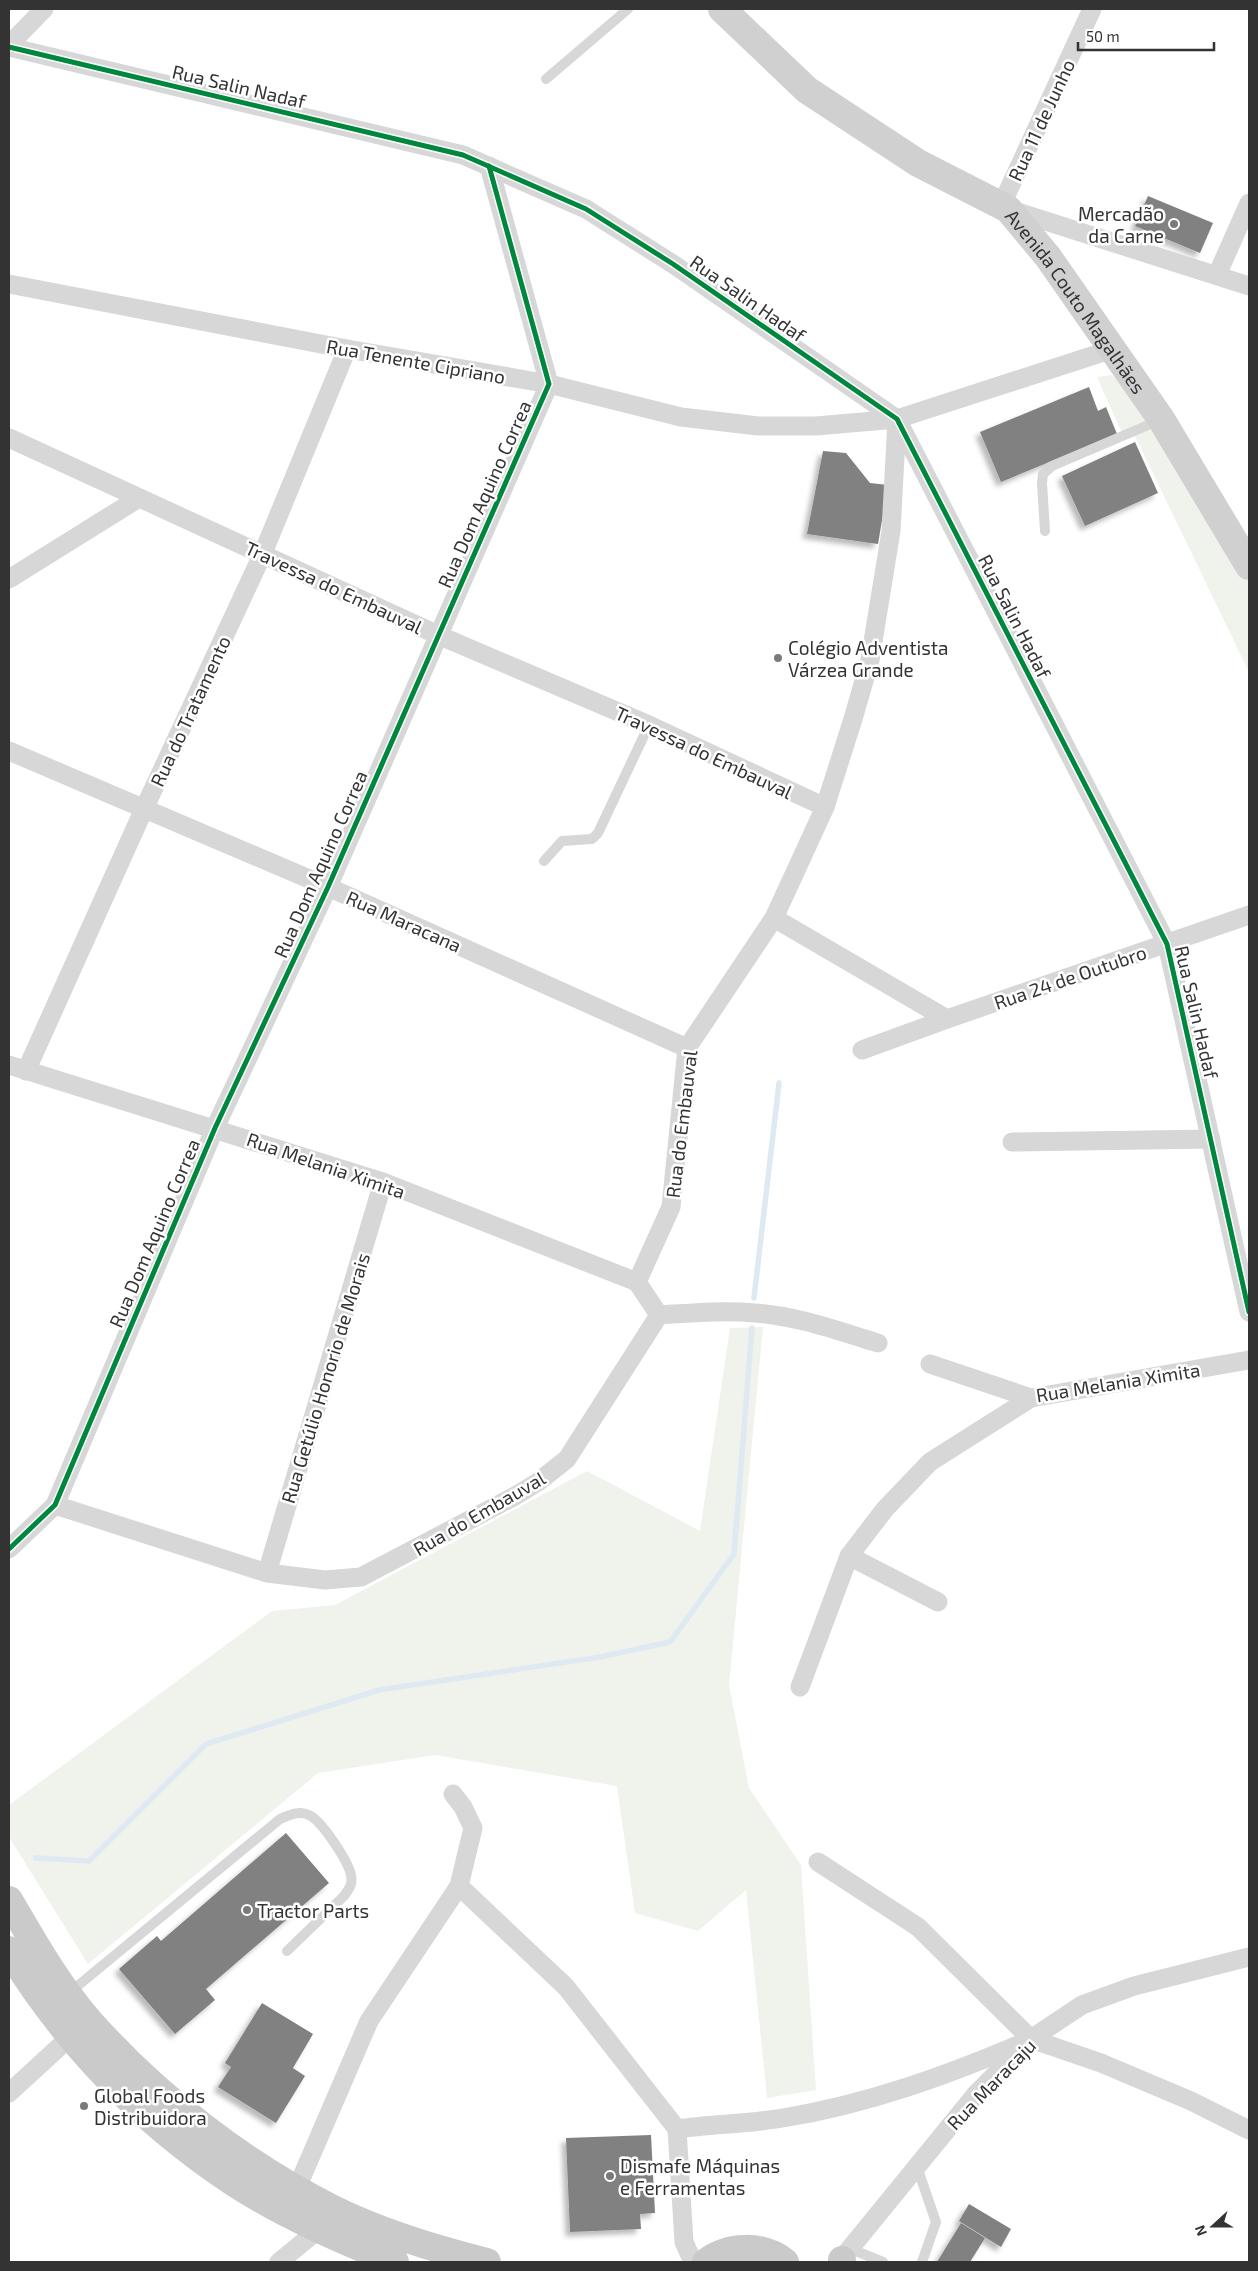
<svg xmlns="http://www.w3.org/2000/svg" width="1258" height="2271" viewBox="0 0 1258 2271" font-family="'Exo 2',sans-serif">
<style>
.green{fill:#eff3ec}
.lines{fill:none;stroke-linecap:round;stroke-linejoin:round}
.stream{stroke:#dfe9f2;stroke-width:5.5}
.building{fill:#818181;filter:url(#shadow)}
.service{stroke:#d7d7d7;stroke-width:10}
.minor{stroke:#d7d7d7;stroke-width:19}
.secondary{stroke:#d0d0d0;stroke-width:28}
.primary{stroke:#cacaca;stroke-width:28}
.cycleway-casing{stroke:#fff;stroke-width:8}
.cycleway{stroke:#00873e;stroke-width:5}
.poi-dot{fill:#7a7a7a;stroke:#fff;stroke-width:2}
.labels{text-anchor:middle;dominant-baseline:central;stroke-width:5;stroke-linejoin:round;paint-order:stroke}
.street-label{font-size:19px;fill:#333;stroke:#fff}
.poi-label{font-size:19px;fill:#333;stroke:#fff;text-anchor:start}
</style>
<defs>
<filter id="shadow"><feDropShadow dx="-4.5" dy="4.5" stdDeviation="2.5" flood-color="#0004"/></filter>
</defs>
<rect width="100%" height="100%" fill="#fff"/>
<g class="green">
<polygon points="1111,375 1130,388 1249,577 1249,672 1135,436 1125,440 1097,377"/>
<polygon points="763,1327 729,1685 749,1788 801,1865 816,2090 767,2098 746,1890 698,1931 635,1913 617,1786 435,1755 318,1773 88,1964 9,1837 9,1805 272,1611 335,1605 587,1471 700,1531 730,1328"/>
</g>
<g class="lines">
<g class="stream">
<polyline points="754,1298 779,1083"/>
<polyline points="36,1858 89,1861 206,1744 379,1690 600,1657 670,1642 734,1554 752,1328"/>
</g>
</g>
<g class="building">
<polygon points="1148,196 1213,223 1200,253 1135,226"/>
<polygon points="1089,387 1098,411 1106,407 1117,434 1001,482 980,432"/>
<polygon points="1135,442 1158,493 1085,526 1062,476"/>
<polygon points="823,451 846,453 870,483 888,485 878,544 807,534"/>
<polygon points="286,1833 329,1883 206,1989 215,2000 175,2034 119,1969 157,1936 161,1941"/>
<polygon points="262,2003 313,2034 293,2068 305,2076 276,2123 218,2087 231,2067 225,2063"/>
<polygon points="651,2135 655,2213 640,2214 641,2229 570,2232 566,2138"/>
<polygon points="969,2204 1011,2229 1001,2247 959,2221"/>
<polygon points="961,2223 985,2238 970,2262 937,2262"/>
</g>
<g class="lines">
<g class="service">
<polyline points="546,79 628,9"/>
<polyline points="1045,531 1042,483 1043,474 1052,466 1160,420"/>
<polyline points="544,861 562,841 592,839 598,833 649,725"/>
<path d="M 69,1993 L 280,1819 C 289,1815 300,1810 309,1815 C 322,1821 348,1861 351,1875 C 353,1884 349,1889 344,1896 L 287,1951"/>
<polyline points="917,2167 936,2222 922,2262"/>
<polyline points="851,2249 883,2262"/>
</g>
<g class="minor">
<polyline points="9,45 44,9"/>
<polyline points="9,47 463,155 586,209 673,264 897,419 1167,944 1249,1312"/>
<polyline points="1002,204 1092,9"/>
<polyline points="1008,209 1249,286"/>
<polyline points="1217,275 1249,203"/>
<polyline points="9,284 347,349 549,384 681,417 758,426 816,426 897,419 1113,349"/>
<polyline points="9,438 438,635 649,725 825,807"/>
<polyline points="9,579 139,498"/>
<polyline points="9,751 328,887 687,1048"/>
<polyline points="774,918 947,1019"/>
<polyline points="862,1050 947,1019 1249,915"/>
<polyline points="9,1065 383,1182 637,1282"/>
<polyline points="26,1071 144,809 263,553 347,349"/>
<polyline points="1012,1142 1211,1139"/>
<polyline points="637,1282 671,1207 687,1048 774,918 825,807 853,719 870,660 891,531 897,420"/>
<path d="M 659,1315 C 691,1313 723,1310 755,1313 C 798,1316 838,1331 878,1343"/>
<polyline points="930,1364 1031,1398 1249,1360"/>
<polyline points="55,1505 267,1573 325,1580 361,1577 515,1496 538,1482 567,1459 659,1315 637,1282"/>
<polyline points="9,1549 55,1505 215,1128 328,887 549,384 489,166"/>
<polyline points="849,1556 938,1602"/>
<polyline points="267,1573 383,1182"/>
<polyline points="800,1687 849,1556 885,1509 930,1462 1031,1398"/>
<polyline points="818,1862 918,1927 1031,2039 1101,2063 1191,2101 1249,2130"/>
<polyline points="459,1886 566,1987 677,2129 684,2242 693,2262"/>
<polyline points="9,2093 70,2037"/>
<path d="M 677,2129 C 713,2124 748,2124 783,2118 C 868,2104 945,2076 1023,2043"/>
<polyline points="297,2188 369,2021 459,1886 473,1828 463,1807 453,1794"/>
<polyline points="279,2262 318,2230"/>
<polyline points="839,2262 976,2094 1031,2039 1082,2005 1134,1986 1249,1957"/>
</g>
<path class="secondary" id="s1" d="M 722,9 L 807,90 L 918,163 L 1008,209 L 1048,257 L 1161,419 L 1249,566"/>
<g class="primary">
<path d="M 9,1900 C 33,1941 58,1986 90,2022 C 156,2096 242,2163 331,2208 C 379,2232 435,2249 487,2262"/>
<path d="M 9,1950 C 65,2042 142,2122 233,2182 C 283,2215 340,2239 395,2262"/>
<polyline points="842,2260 842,2262"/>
<path d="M 706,2262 C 728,2245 763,2244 785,2262"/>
</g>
<defs>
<g id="cycleway">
<polyline points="9,47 463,155 586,209 673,264 897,419 1167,944 1249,1312"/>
<polyline points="9,1549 55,1505 215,1128 328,887 549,384 489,166"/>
</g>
</defs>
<use href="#cycleway" class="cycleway-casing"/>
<use href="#cycleway" class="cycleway"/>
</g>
<g class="poi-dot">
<circle cx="1174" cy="224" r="5"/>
<circle cx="778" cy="658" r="5"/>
<circle cx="247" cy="1910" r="5"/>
<circle cx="84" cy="2106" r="5"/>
<circle cx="610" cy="2176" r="5"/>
</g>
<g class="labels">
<g class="street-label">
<text transform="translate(239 86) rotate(13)">Rua Salin Nadaf</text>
<text transform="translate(1041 120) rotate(-65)">Rua 11 de Junho</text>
<text transform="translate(748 298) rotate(35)">Rua Salin Hadaf</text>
<text stroke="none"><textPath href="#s1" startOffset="466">Avenida Couto Magalhães</textPath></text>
<text transform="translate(416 361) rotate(10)">Rua Tenente Cipriano</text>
<text transform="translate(484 494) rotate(-66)">Rua Dom Aquino Correa</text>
<text transform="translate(334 587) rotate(25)">Travessa do Embauval</text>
<text transform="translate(1015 616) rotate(63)">Rua Salin Hadaf</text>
<text transform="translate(190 711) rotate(-65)">Rua do Tratamento</text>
<text transform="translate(704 752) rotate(25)">Travessa do Embauval</text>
<text transform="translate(320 864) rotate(-66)">Rua Dom Aquino Correa</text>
<text transform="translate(404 921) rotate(24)">Rua Maracana</text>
<text transform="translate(1070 977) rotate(-19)">Rua 24 de Outubro</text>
<text transform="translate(1197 1012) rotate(77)">Rua Salin Hadaf</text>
<text transform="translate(681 1124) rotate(-83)">Rua do Embauval</text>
<text transform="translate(326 1165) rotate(19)">Rua Melania Ximita</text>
<text transform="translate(154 1233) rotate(-67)">Rua Dom Aquino Correa</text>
<text transform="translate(325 1378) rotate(-73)">Rua Getúlio Honorio de Morais</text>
<text transform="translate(1118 1382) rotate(-9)">Rua Melania Ximita</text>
<text transform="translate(479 1513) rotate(-30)">Rua do Embauval</text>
<text transform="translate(991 2084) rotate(-46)">Rua Maracaju</text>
</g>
<g class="poi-label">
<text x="1164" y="213" text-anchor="end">Mercadão<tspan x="1164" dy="22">da Carne</tspan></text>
<text x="788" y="647">Colégio Adventista<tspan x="788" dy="22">Várzea Grande</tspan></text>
<text x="257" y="1910">Tractor Parts</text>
<text x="94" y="2095">Global Foods<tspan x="94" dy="22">Distribuidora</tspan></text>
<text x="620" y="2165">Dismafe Máquinas<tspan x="620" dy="22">e Ferramentas</tspan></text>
</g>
</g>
<rect width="1258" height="2271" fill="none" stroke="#333333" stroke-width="20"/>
<g transform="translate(1213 2226) rotate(249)" stroke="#ffffff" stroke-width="4" paint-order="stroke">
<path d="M0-4L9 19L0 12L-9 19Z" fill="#333333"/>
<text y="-8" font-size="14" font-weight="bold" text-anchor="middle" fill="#333333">N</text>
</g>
<path d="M1078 42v8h136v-8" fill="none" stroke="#333333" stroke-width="2.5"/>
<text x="1086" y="42" font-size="15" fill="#333333" stroke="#ffffff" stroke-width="4" paint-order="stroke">50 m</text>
</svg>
